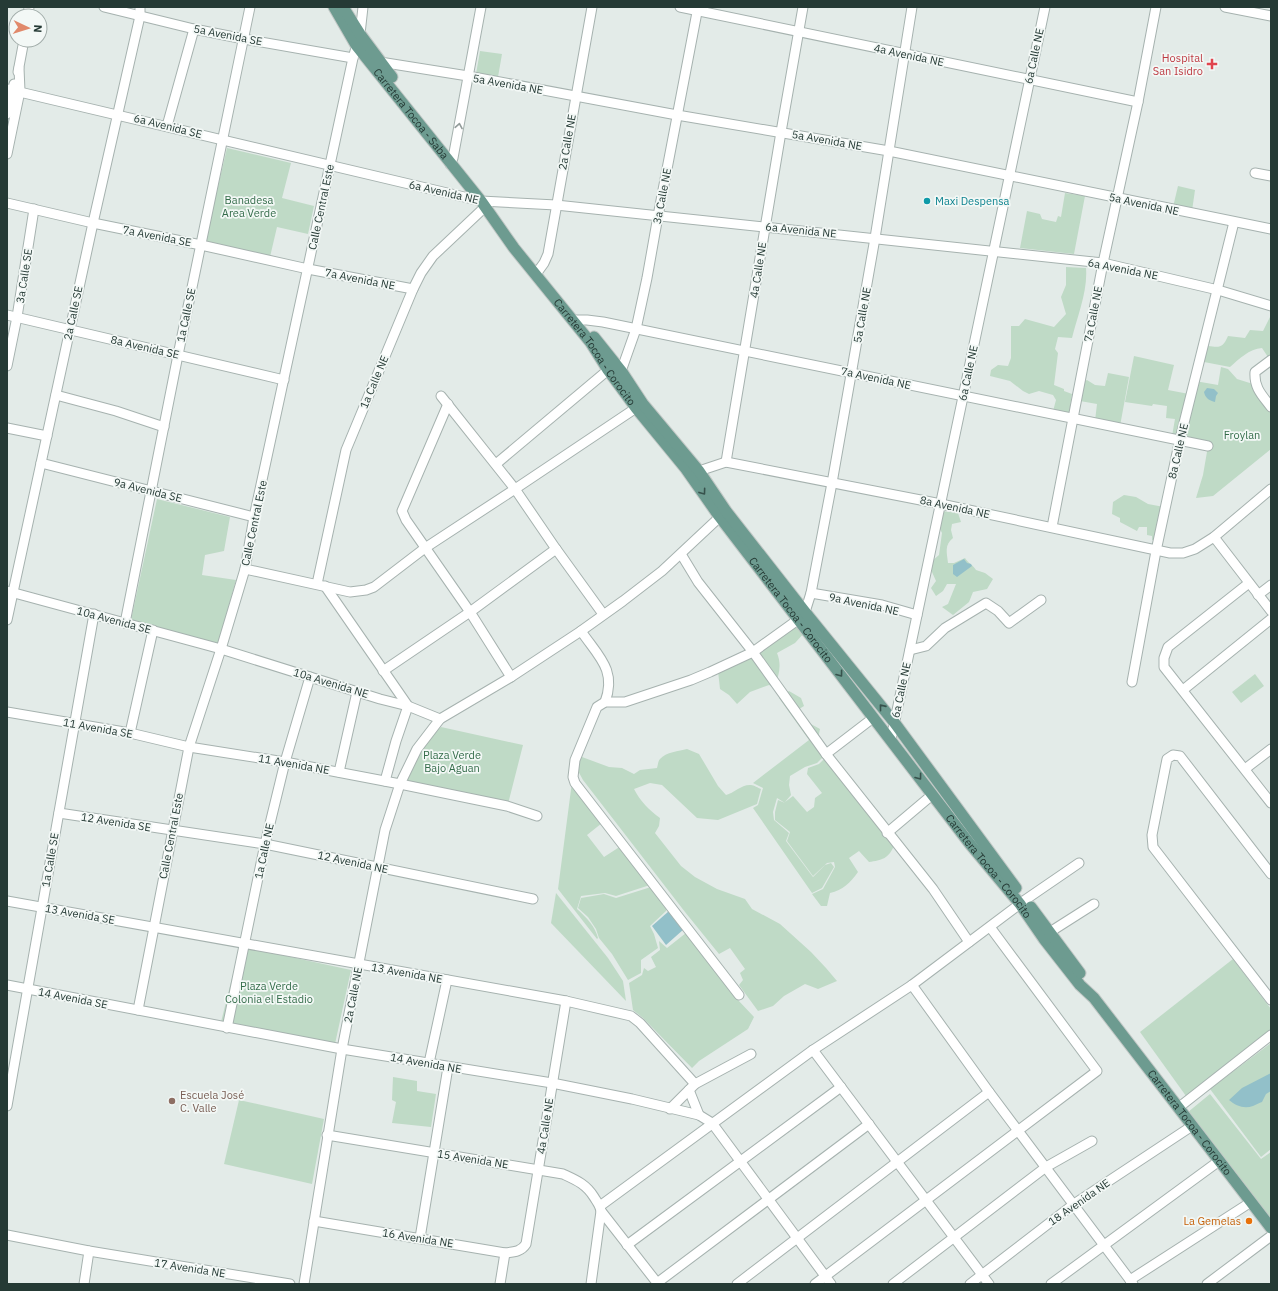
<svg xmlns="http://www.w3.org/2000/svg" width="1278" height="1291" viewBox="0 0 1278 1291" font-family="'IBM Plex Sans',sans-serif">
<style>
.green{fill:#bfdac6}
.water{fill:#92c0c9}
.lines{fill:none;stroke-linecap:round;stroke-linejoin:round}
.minor-casing{stroke:#a6b2af;stroke-width:11}
.major-casing{stroke:#c2c8c6;stroke-width:13}
.minor{stroke:#fff;stroke-width:9}
.major{stroke:#6d9b90;stroke-width:11}
.oneway{stroke:#929c9a}
.oneway2{stroke:#37524c}
.health-dot{fill:#e0444e;stroke:#f3f8f6;stroke-width:1.5}
.culture-dot{fill:#0f9aa8;stroke:#f3f8f6;stroke-width:1.5}
.education-dot{fill:#8d6e63;stroke:#f3f8f6;stroke-width:1.5}
.food-dot{fill:#e8710a;stroke:#f3f8f6;stroke-width:1.5}
.labels{text-anchor:middle;dominant-baseline:central;stroke-width:3.5;stroke-linejoin:round;paint-order:stroke}
.street-label{font-size:11px;fill:#253a35;stroke:#f3f8f6}
.health-label{font-size:11px;fill:#be3a42;stroke:#f3f8f6;text-anchor:end}
.park-label{font-size:11px;fill:#346c4a;stroke:#f3f8f6}
.culture-label{font-size:11px;fill:#0d838f;stroke:#f3f8f6;text-anchor:start}
.education-label{font-size:11px;fill:#785e54;stroke:#f3f8f6;text-anchor:start}
.food-label{font-size:11px;fill:#c56008;stroke:#f3f8f6;text-anchor:end}
</style>
<rect width="100%" height="100%" fill="#e3ebe8"/>
<g class="green">
<polygon points="480,51 502,54 498,77 476,74"/>
<polygon points="227,148 291,163 282,198 314,206 308,234 277,227 270,257 205,242"/>
<polygon points="1178,186 1195,190 1192,211 1173,207"/>
<polygon points="1065,193 1085,196 1074,254 1020,248 1027,211 1040,214 1042,219 1056,222 1058,216 1061,217"/>
<path d="M 1066,267 L 1086,268 C 1088,291 1077,317 1072,338 L 1058,337 L 1055,349 L 1058,353 L 1054,385 L 1064,389 L 1064,391 L 1072,394 L 1069,414 L 1053,411 L 1056,400 L 1053,395 L 1039,391 L 1029,394 L 1023,391 L 1010,381 L 990,376 L 991,370 L 998,365 L 1008,366 L 1011,358 L 1011,326 L 1019,326 L 1025,319 L 1054,327 L 1066,314 L 1061,297 L 1066,285 Z"/>
<path d="M 1271,315 L 1271,355 L 1268,357 L 1262,348 C 1249,349 1239,359 1230,367 L 1204,362 L 1208,346 C 1221,348 1223,347 1228,336 L 1245,338 L 1250,330 L 1263,331 Z"/>
<polygon points="1134,356 1174,365 1168,390 1189,394 1178,438 1172,436 1175,419 1166,418 1167,406 1153,404 1152,406 1125,402"/>
<polygon points="1221,367 1228,369 1237,379 1253,384 1254,389 1271,411 1271,449 1213,496 1196,498 1203,475 1208,446 1180,439 1195,381 1218,385"/>
<polygon points="1108,373 1129,377 1120,426 1095,421 1097,404 1080,401 1085,381 1087,380 1095,385 1105,386"/>
<polygon points="1124,495 1136,497 1148,504 1164,507 1158,540 1152,540 1152,536 1147,535 1147,527 1139,527 1137,531 1120,522 1120,518 1112,514 1113,502"/>
<polygon points="157,499 230,517 224,551 205,555 202,575 236,580 218,644 131,620"/>
<path d="M 942,511 L 958,513 L 961,522 L 952,524 L 951,530 L 953,538 C 944,545 947,553 948,563 L 954,563 L 965,558 C 968,563 973,565 976,570 L 985,573 L 993,579 L 987,589 L 973,592 L 969,602 L 953,615 L 942,607 L 948,604 L 956,584 L 947,584 L 943,591 L 936,596 L 931,588 L 936,581 L 932,572 L 932,561 L 939,555 L 942,533 L 940,529 Z"/>
<path d="M 800,622 L 805,632 L 795,643 L 777,653 C 782,665 779,676 774,687 L 769,685 L 750,692 L 737,704 L 729,695 L 720,689 L 718,671 Z"/>
<polygon points="1255,674 1264,686 1241,703 1232,692"/>
<path d="M 789,691 L 801,698 L 804,706 L 796,711 L 804,724 L 809,723 L 820,729 L 818,739 L 824,756 L 817,763 L 805,767 L 790,776 L 789,785 L 791,795 L 785,802 L 793,796 L 807,812 L 814,807 L 815,798 L 822,793 L 807,774 L 808,768 L 819,764 L 826,757 L 894,846 C 888,859 882,860 869,862 L 859,851 L 849,858 L 858,872 C 850,883 843,890 830,893 L 827,906 L 821,906 L 812,894 L 823,889 L 835,867 L 834,862 L 827,863 L 813,876 L 787,841 L 790,832 L 775,820 L 775,812 L 778,800 L 785,803 L 777,798 L 773,812 L 774,820 L 789,833 L 786,841 L 813,877 L 825,865 L 831,863 L 834,867 L 822,888 L 812,893 L 753,808 L 758,805 L 763,788 L 753,783 L 809,740 L 779,698 Z"/>
<path d="M 441,727 L 523,745 L 508,804 L 403,785 C 414,764 423,743 441,727 Z"/>
<path d="M 687,749 L 699,754 L 718,786 L 726,795 C 734,793 742,784 751,785 C 754,785 758,788 761,789 L 757,804 L 718,820 L 697,818 L 662,785 L 650,783 L 634,789 C 640,801 649,810 660,818 L 659,826 L 655,833 L 681,866 L 695,877 L 717,889 L 745,899 L 752,909 L 780,924 L 811,952 L 826,968 L 837,981 L 818,989 L 805,984 L 784,996 L 773,1006 L 758,1011 L 739,985 L 743,980 L 740,973 L 745,969 L 730,948 L 719,954 L 685,912 L 583,780 L 577,769 L 580,759 L 582,757 L 609,767 L 622,768 L 634,774 L 640,770 L 657,768 C 658,765 658,761 660,759 C 666,752 679,751 687,749 Z"/>
<path d="M 572,782 L 602,823 L 587,835 L 604,857 L 621,846 L 650,885 L 616,896 L 605,893 L 581,896 L 577,909 C 587,918 595,926 598,938 L 597,939 L 558,889 Z"/>
<polygon points="651,887 667,906 666,911 650,926 654,934 658,948 641,960 641,973 628,980 612,954 599,938 596,929 588,917 578,908 581,898 604,894 616,898"/>
<polygon points="556,893 608,958 623,981 626,1001 551,923"/>
<polygon points="686,933 737,999 754,1017 748,1029 699,1061 692,1068 643,1018 633,1010 629,983 642,975 644,968 648,971 656,967 651,957 660,950 659,941 667,948"/>
<polygon points="240,946 351,970 335,1044 221,1022"/>
<polygon points="1233,959 1271,1009 1271,1032 1186,1096 1140,1032"/>
<polygon points="1271,1043 1271,1149 1261,1157 1210,1089"/>
<polygon points="393,1077 417,1081 417,1091 436,1094 431,1127 392,1123 396,1102 392,1100"/>
<polygon points="1210,1094 1261,1159 1271,1152 1271,1232 1182,1117"/>
<polygon points="239,1100 324,1119 312,1184 224,1164"/>
</g>
<g class="water">
<path d="M 1207,388 L 1214,389 L 1218,393 L 1216,396 L 1215,402 C 1210,401 1205,398 1204,392 Z"/>
<polygon points="964,559 967,563 971,564 972,566 957,577 953,574 953,565"/>
<polygon points="669,911 684,929 666,945 652,926"/>
<path d="M 1271,1073 L 1271,1091 L 1266,1094 L 1262,1102 C 1259,1103 1257,1104 1253,1106 C 1244,1109 1236,1106 1229,1100 L 1242,1088 Z"/>
</g>
<g class="lines">
<defs>
<g id="minor">
<polyline points="104,7 194,29 244,39 353,58"/>
<polyline points="680,7 1138,102"/>
<polyline points="1225,7 1271,16"/>
<polyline points="28,16 29,7"/>
<polyline points="380,62 468,76 677,115 889,151 1271,229"/>
<polyline points="18,72 24,40"/>
<polyline points="7,89 481,201 556,205 1103,263 1218,290 1271,306"/>
<polyline points="7,114 14,84"/>
<polyline points="167,126 194,29"/>
<polyline points="7,154 20,91 19,68"/>
<polyline points="450,164 453,158 481,7"/>
<polyline points="1255,173 1271,176"/>
<polyline points="7,203 93,223 201,245 308,269 413,289"/>
<polyline points="536,274 544,263 548,254 592,7"/>
<polyline points="7,315 284,380"/>
<polyline points="572,320 587,320 603,322 1208,446"/>
<path d="M 1271,360 L 1255,372 C 1254,388 1262,395 1271,407"/>
<polyline points="7,366 17,317 34,209"/>
<polyline points="619,377 636,329 647,278 658,216 698,7"/>
<polyline points="56,395 116,411 164,427"/>
<polyline points="441,396 515,489 556,549 603,614"/>
<polyline points="448,404 402,511 406,520 470,612 511,677"/>
<polyline points="7,428 47,436"/>
<polyline points="726,462 781,132 803,7"/>
<polyline points="41,463 254,517"/>
<polyline points="496,464 608,370"/>
<polyline points="693,474 699,471 726,462 941,504 1170,553 1183,553 1195,549 1214,537 1271,489"/>
<polyline points="1052,527 1103,263 1138,102 1156,7"/>
<polyline points="1214,537 1271,611"/>
<polyline points="681,554 698,582 753,652 826,754 933,889 969,942"/>
<polyline points="245,569 350,592 366,590 374,587 425,548 515,489 636,408"/>
<polyline points="1249,583 1168,647 1164,658 1164,667 1271,803"/>
<polyline points="317,584 346,450 413,289 421,273 433,256 485,207"/>
<polyline points="325,586 408,706 396,741 385,781"/>
<polyline points="7,591 221,649 380,699 408,706 440,719"/>
<polyline points="811,593 882,605 917,615"/>
<polyline points="1258,595 1271,585"/>
<polyline points="7,620 93,223 140,16 140,7"/>
<polyline points="125,623 178,355 250,7"/>
<path d="M 581,631 C 598,656 617,670 605,702"/>
<polyline points="910,650 926,646 945,628 986,603 998,611 1009,623 1041,600"/>
<polyline points="383,671 470,612 556,549"/>
<polyline points="1132,682 1156,551 1180,439 1234,222"/>
<polyline points="1183,690 1271,619"/>
<polyline points="7,712 130,733 189,747 285,762 400,784 507,806 537,816"/>
<polyline points="130,733 153,630"/>
<polyline points="891,739 1045,7"/>
<polyline points="826,754 873,718"/>
<polyline points="1245,769 1271,749"/>
<polyline points="339,772 357,692"/>
<polyline points="59,813 265,844 533,899"/>
<polyline points="887,833 932,795"/>
<polyline points="1271,874 1180,756 1173,755 1167,759 1152,835 1153,847 1271,1000"/>
<polyline points="7,901 566,1001 631,1016 640,1023 695,1084"/>
<polyline points="1050,932 1094,904"/>
<polyline points="7,985 342,1049 552,1083 632,1099 699,1115 712,1123 831,1284"/>
<polyline points="912,985 989,1092 1133,1284"/>
<polyline points="739,995 575,783 573,777 575,760 597,707 605,702 625,702 691,680 710,672 753,652 799,619 805,612 811,593 832,483 875,238 912,7"/>
<polyline points="138,1010 189,747 221,649 245,569 254,517 353,58 360,34 363,7"/>
<polyline points="227,1028 265,844 285,762 310,677"/>
<polyline points="813,1050 989,1284"/>
<polyline points="429,1063 447,980"/>
<polyline points="689,1090 699,1115"/>
<polyline points="7,1106 94,614"/>
<polyline points="1178,1108 1271,1035"/>
<polyline points="670,1109 695,1084 751,1054"/>
<path d="M 327,1135 L 563,1174 C 576,1180 586,1184 594,1197 C 597,1202 600,1205 601,1211 L 591,1284"/>
<polyline points="600,1206 813,1050 912,985 1025,900 1079,863"/>
<polyline points="601,1211 658,1284"/>
<path d="M 314,1221 L 505,1253 C 513,1252 521,1252 526,1244 L 566,1001"/>
<polyline points="7,1235 89,1251 290,1284"/>
<polyline points="420,1238 448,1067"/>
<polyline points="627,1245 841,1087"/>
<polyline points="1130,1280 1251,1202"/>
<polyline points="657,1283 869,1124"/>
<polyline points="84,1284 89,1251"/>
<polyline points="304,1284 342,1049 385,830 400,784 417,749 440,719 511,677 581,631 623,601 662,571 724,513"/>
<polyline points="500,1284 505,1253"/>
<polyline points="737,1284 989,1092"/>
<polyline points="815,1284 1097,1071 990,927"/>
<polyline points="893,1284 1046,1167 1092,1141"/>
<polyline points="970,1284 1074,1204 1192,1126"/>
<polyline points="1051,1284 1219,1161"/>
<polyline points="1207,1284 1271,1236"/>
</g>
<g id="major">
<path id="s1" d="M 334,7 L 356,45 L 481,201 L 514,248 L 591,343 L 608,370 L 636,408 L 686,469 L 719,516 L 970,844 L 1020,904 L 1044,939 L 1080,985 L 1094,998 L 1271,1228"/>
<polyline points="343,7 360,34 392,77"/>
<polyline points="594,337 622,372 643,404 699,471 726,511 805,612 894,722 1016,888"/>
<polyline points="1031,907 1080,973"/>
</g>
</defs>
<use href="#minor" class="minor-casing"/>
<use href="#major" class="major-casing"/>
<use href="#minor" class="minor"/>
<use href="#major" class="major"/>
</g>
<defs><path id="oneway-chevron" d="M-2-3.5L2.5 0L-2 3.5" fill="none" stroke-width="1.6" stroke-linecap="round" stroke-linejoin="round"/></defs>
<use class="oneway" href="#oneway-chevron" transform="translate(459 126) rotate(-80)"/>
<g class="oneway2">
<use href="#oneway-chevron" transform="translate(703 492) rotate(54)"/>
<use href="#oneway-chevron" transform="translate(840 674) rotate(53)"/>
<use href="#oneway-chevron" transform="translate(882 707) rotate(-129)"/>
<use href="#oneway-chevron" transform="translate(919 777) rotate(53)"/>
</g>
<path class="health-dot" d="M1210 58h4v4h4v4h-4v4h-4v-4h-4v-4h4z"/>
<circle class="culture-dot" cx="927" cy="201" r="4"/>
<circle class="education-dot" cx="172" cy="1101" r="4"/>
<circle class="food-dot" cx="1249" cy="1221" r="4"/>
<g class="labels">
<g class="street-label">
<text transform="translate(228 35) rotate(11)">5a Avenida SE</text>
<text transform="translate(909 55) rotate(12)">4a Avenida NE</text>
<text transform="translate(1034 56) rotate(-78)">6a Calle NE</text>
<text transform="translate(508 84) rotate(10)">5a Avenida NE</text>
<text stroke="none"><textPath href="#s1" startOffset="132">Carretera Tocoa - Saba</textPath></text>
<text transform="translate(168 126) rotate(14)">6a Avenida SE</text>
<text transform="translate(827 140) rotate(10)">5a Avenida NE</text>
<text transform="translate(567 142) rotate(-80)">2a Calle NE</text>
<text transform="translate(444 192) rotate(13)">6a Avenida NE</text>
<text transform="translate(662 196) rotate(-79)">3a Calle NE</text>
<text transform="translate(1144 204) rotate(12)">5a Avenida NE</text>
<text transform="translate(321 207) rotate(-78)">Calle Central Este</text>
<text transform="translate(801 230) rotate(6)">6a Avenida NE</text>
<text transform="translate(157 236) rotate(11)">7a Avenida SE</text>
<text transform="translate(1123 269) rotate(11)">6a Avenida NE</text>
<text transform="translate(758 270) rotate(-81)">4a Calle NE</text>
<text transform="translate(24 276) rotate(-81)">3a Calle SE</text>
<text transform="translate(360 279) rotate(11)">7a Avenida NE</text>
<text transform="translate(73 313) rotate(-78)">2a Calle SE</text>
<text transform="translate(1093 314) rotate(-79)">7a Calle NE</text>
<text transform="translate(186 315) rotate(-78)">1a Calle SE</text>
<text transform="translate(862 315) rotate(-80)">5a Calle NE</text>
<text transform="translate(145 347) rotate(13)">8a Avenida SE</text>
<text stroke="none"><textPath href="#s1" startOffset="433">Carretera Tocoa - Corocito</textPath></text>
<text transform="translate(968 373) rotate(-78)">6a Calle NE</text>
<text transform="translate(876 378) rotate(12)">7a Avenida NE</text>
<text transform="translate(374 382) rotate(-67)">1a Calle NE</text>
<text transform="translate(1178 451) rotate(-77)">8a Calle NE</text>
<text transform="translate(148 490) rotate(14)">9a Avenida SE</text>
<text transform="translate(955 507) rotate(12)">8a Avenida NE</text>
<text transform="translate(254 523) rotate(-78)">Calle Central Este</text>
<text transform="translate(864 604) rotate(12)">9a Avenida NE</text>
<text stroke="none"><textPath href="#s1" startOffset="757">Carretera Tocoa - Corocito</textPath></text>
<text transform="translate(114 620) rotate(15)">10a Avenida SE</text>
<text transform="translate(331 683) rotate(17)">10a Avenida NE</text>
<text transform="translate(901 690) rotate(-78)">6a Calle NE</text>
<text transform="translate(98 728) rotate(10)">11 Avenida SE</text>
<text transform="translate(294 764) rotate(10)">11 Avenida NE</text>
<text transform="translate(116 822) rotate(9)">12 Avenida SE</text>
<text transform="translate(171 836) rotate(-79)">Calle Central Este</text>
<text transform="translate(264 851) rotate(-78)">1a Calle NE</text>
<text transform="translate(50 860) rotate(-80)">1a Calle SE</text>
<text transform="translate(353 862) rotate(12)">12 Avenida NE</text>
<text stroke="none"><textPath href="#s1" startOffset="1081">Carretera Tocoa - Corocito</textPath></text>
<text transform="translate(80 914) rotate(10)">13 Avenida SE</text>
<text transform="translate(407 973) rotate(10)">13 Avenida NE</text>
<text transform="translate(353 995) rotate(-79)">2a Calle NE</text>
<text transform="translate(73 998) rotate(11)">14 Avenida SE</text>
<text transform="translate(426 1063) rotate(10)">14 Avenida NE</text>
<text stroke="none"><textPath href="#s1" startOffset="1407">Carretera Tocoa - Corocito</textPath></text>
<text transform="translate(545 1126) rotate(-81)">4a Calle NE</text>
<text transform="translate(473 1159) rotate(9)">15 Avenida NE</text>
<text transform="translate(1079 1202) rotate(-35)">18 Avenida NE</text>
<text transform="translate(418 1238) rotate(9)">16 Avenida NE</text>
<text transform="translate(190 1268) rotate(9)">17 Avenida NE</text>
</g>
<g class="health-label">
<text x="1203" y="58">Hospital<tspan x="1203" dy="13">San Isidro</tspan></text>
</g>
<g class="park-label">
<text x="249" y="200">Banadesa<tspan x="249" dy="13">Area Verde</tspan></text>
<text x="1242" y="435">Froylan</text>
<text x="452" y="755">Plaza Verde<tspan x="452" dy="13">Bajo Aguan</tspan></text>
<text x="269" y="986">Plaza Verde<tspan x="269" dy="13">Colonia el Estadio</tspan></text>
</g>
<g class="culture-label">
<text x="935" y="201">Maxi Despensa</text>
</g>
<g class="education-label">
<text x="180" y="1095">Escuela José<tspan x="180" dy="13">C. Valle</tspan></text>
</g>
<g class="food-label">
<text x="1241" y="1221">La Gemelas</text>
</g>
</g>
<rect width="1278" height="1291" fill="none" stroke="#253a35" stroke-width="16"/>
<g transform="translate(28 28) rotate(94)"><circle r="19" fill="#f3f8f6" stroke="#a1aca9"/>
<path d="M0-3L7 15L0 10L-7 15Z" fill="#e1896b"/>
<text y="-6" font-size="11" font-weight="bold" text-anchor="middle" fill="#253a35">N</text>
</g>
</svg>
